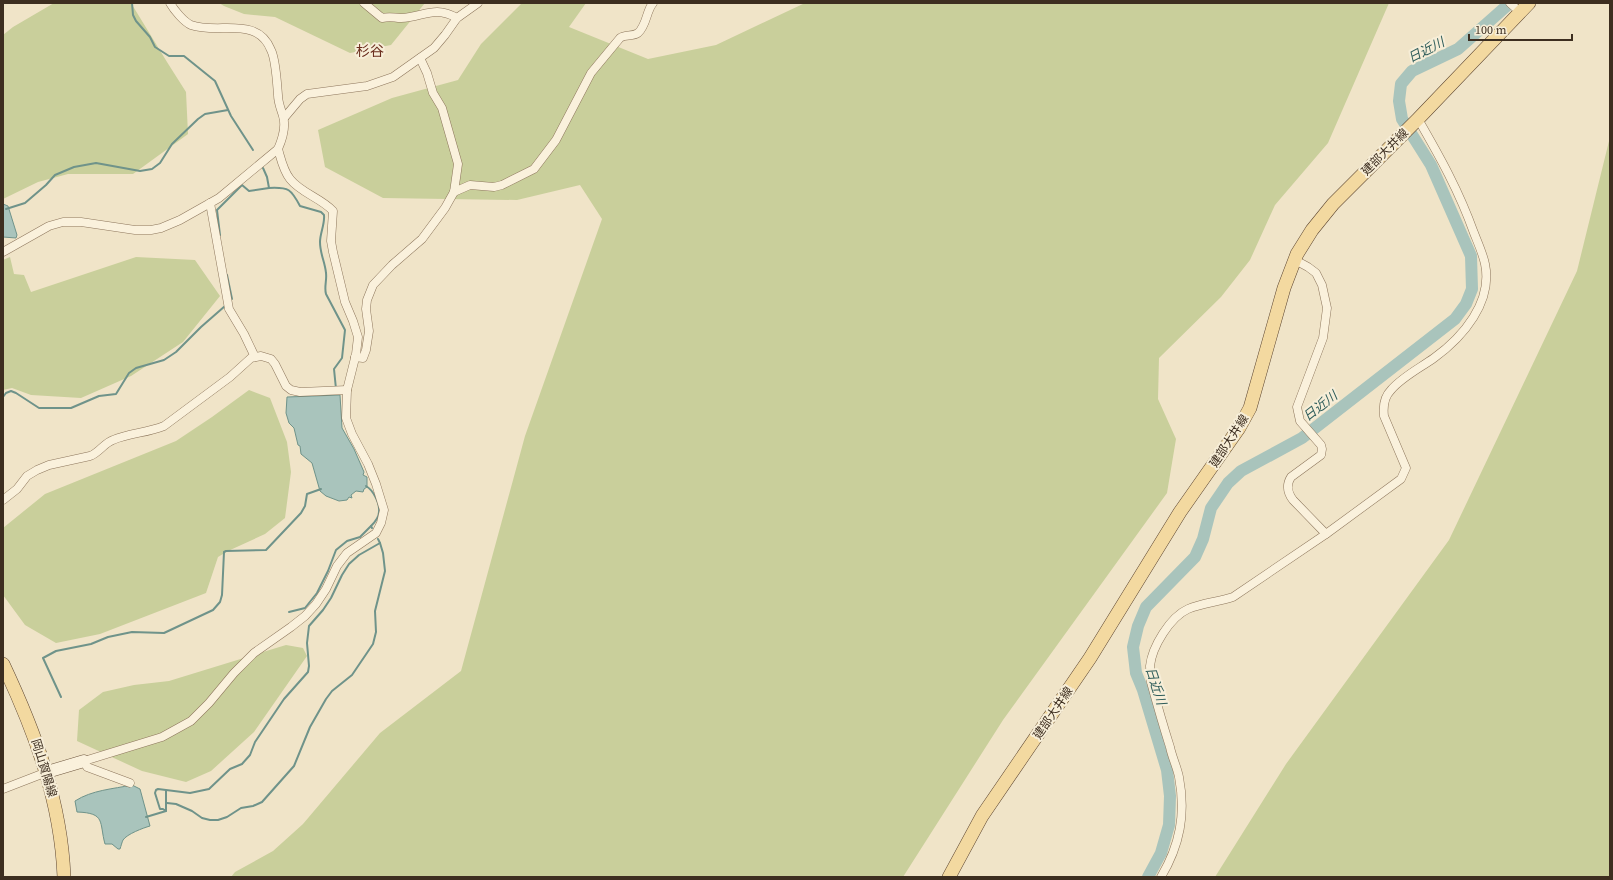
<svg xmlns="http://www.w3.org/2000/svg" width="1613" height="880" viewBox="0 0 1613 880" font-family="'Source Serif 4','Noto Sans JP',serif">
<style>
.green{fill:#c9cf9b}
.water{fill:#a9c4bc;stroke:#6f938a}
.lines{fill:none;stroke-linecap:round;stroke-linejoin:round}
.stream{stroke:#6f938a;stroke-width:2}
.river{stroke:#a9c4bc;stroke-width:12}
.street-casing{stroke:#8d765c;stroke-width:9}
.secondary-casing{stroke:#6f573f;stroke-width:13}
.primary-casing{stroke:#5b4430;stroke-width:14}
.street{stroke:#faf1dc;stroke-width:8}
.secondary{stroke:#faf1dc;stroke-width:12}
.primary{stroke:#f3d9a0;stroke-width:13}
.labels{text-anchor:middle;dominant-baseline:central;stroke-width:4;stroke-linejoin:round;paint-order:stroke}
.street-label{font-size:12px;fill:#3d2e20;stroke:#f7eed8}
.water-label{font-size:13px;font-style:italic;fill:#2f5d5a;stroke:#f7eed8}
.quarter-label{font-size:14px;fill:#6b2e1e;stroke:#f7eed8}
</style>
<rect width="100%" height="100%" fill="#f0e4c8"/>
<g class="green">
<polygon points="54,3 131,3 167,62 186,92 188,134 133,174 68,174 38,182 3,199 3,35 13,27"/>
<polygon points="219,3 425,3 391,45 350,53 275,17 244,14 224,6"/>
<polygon points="522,3 586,3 569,27 648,59 716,45 805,3 1389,3 1328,143 1275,205 1250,260 1221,297 1159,358 1158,399 1176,439 1167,493 1003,720 903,877 231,877 235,872 273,851 303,824 380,733 461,671 525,436 602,219 580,185 517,200 383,198 325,167 318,130 392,98 458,80 481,44"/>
<polygon points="1610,137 1610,877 1215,877 1286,764 1449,540 1577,271"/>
<polygon points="10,257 14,274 24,275 31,292 136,257 195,260 220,296 183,342 131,376 81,398 31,395 12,388 3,390 3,260"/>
<polygon points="249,390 270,398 287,442 291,472 285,518 265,534 228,551 218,557 206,593 100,634 56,643 25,625 3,595 3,528 45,494 176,441 212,417"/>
<polygon points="286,645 303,648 307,656 254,732 211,771 186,782 142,771 77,741 79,710 103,692 134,685 169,681"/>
</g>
<g class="water">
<polygon points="3,204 8,206 17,235 16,238 3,237"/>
<polygon points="340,395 342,428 354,449 364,472 363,475 367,477 367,487 364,489 363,492 356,491 351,495 352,498 349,497 347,500 339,501 326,496 320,491 312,463 301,454 300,446 298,445 294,428 289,423 286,413 287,397"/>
<path d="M 132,785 L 140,789 L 150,826 C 143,828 127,834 123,840 C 122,842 121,846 120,849 L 118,849 L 112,844 L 105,844 C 99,822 106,813 77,812 L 75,801 C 92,790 113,789 132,785 Z"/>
</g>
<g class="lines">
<g class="stream">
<polyline points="132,3 133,15 136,21 150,37 155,47 169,56 184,56 215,81 231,116 253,150"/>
<path d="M 263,168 L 267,177 L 269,188 C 289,187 291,189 300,206 L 321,212 L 324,215 C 325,224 320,233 320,242 C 320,254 325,262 326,273 C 327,280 324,287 326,294 L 345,330 L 342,358 L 334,369 L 336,389"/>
<polyline points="6,209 25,203 46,185 55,175 74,167 96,163 140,171 152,169 160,163 172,144 198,119 205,114 228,110"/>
<polyline points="220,235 217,210 242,185 249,191 269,188"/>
<polyline points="227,275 232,299"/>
<polyline points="3,397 6,393 11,391 16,393 39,408 71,408 99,396 116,394 129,373 136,368 164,360 176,352 201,327 225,306"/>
<path d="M 366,486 C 373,490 380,503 379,512 C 379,517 375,522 371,526 L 372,528"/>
<polyline points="289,612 305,608 317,593 328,571 336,550 347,541 360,537 371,526"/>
<polyline points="61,697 43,658 56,651 91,644 108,637 132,632 164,633 213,610 220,602 222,595 224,552 226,551 266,550 301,513 305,506 307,494 321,489"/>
<polyline points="166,791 166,811"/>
<polyline points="167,803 176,804 192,811 202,818 210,820 218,820 227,817 241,808 253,806 262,802 294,766 310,727 326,699 332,691 352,675 373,644 376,632 375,611 385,571 383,553 380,543"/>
<polyline points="146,817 166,811 163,809 160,809 155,793 156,790 158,789 190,793 209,789 230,769 242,764 250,755 255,742 284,699 308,672 309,666 307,643 309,626 323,610 331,598 342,575 349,564 359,555 380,543 378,539"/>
</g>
<polyline class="river" points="1148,877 1161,853 1169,825 1170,796 1167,770 1143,690 1136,673 1133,647 1138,626 1146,607 1195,557 1203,539 1211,508 1228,483 1241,471 1302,438 1455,319 1466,304 1472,289 1471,256 1431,165 1402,119 1399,101 1401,84 1412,71 1458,49 1510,3"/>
<defs>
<g id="street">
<path d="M 364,3 L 382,18 C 391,16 394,18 401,18 C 424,17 434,5 457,18"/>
<polyline points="1510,3 1520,12"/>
<polyline points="284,118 300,99 307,94 367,86 393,77 434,48 445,35 457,18 478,3"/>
<path d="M 454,192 L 470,185 L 494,187 L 502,185 L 534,169 L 556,140 L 591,73 L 620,38 C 625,34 632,37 638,33 C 647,25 646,11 653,3"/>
<polyline points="210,203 229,309 244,334 255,357"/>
<path d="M 3,252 L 49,226 L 63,222 L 81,222 L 135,230 L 151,230 L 161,228 L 180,220 L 219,198 L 278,149 C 282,140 286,126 283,116 C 281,109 278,103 278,95 C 277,84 276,60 271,50 C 257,15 218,35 191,25 C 184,22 174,10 170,3"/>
<path d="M 1295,260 L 1308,267 L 1316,273 L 1322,285 L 1327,308 L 1323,338 L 1297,407 L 1300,421 L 1321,445 L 1322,449 L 1321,455 L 1291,477 C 1286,485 1287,492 1293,500 L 1326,534"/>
<polyline points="355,357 363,358 366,350 369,331 366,309 367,300 373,285 392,265 422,239 445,208 454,192 458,164 442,108 433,93 427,73 420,58"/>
<path d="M 3,500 L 17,489 L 27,476 L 37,470 L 49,465 L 90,456 C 99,453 104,443 113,440 C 129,433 147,433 164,426 L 230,377 L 251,358 L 261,356 L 271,359 L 275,364 L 286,386 L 291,390 L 300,392 L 347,390"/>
<path d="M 130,783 L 87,767 L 84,761 L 162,737 L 191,721 L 209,703 L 234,673 L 254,653 L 291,627 L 305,616 L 316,604 L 326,589 L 337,566 L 347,553 L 376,533 L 381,523 L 384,510 L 376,484 L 368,464 L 352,434 L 346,418 L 347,390 L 356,354 L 358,337 L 353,321 L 345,302 L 333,252 L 331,241 L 333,211 C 321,198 301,193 290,179 C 283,170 281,159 278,149"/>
<polyline points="3,789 47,772"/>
<path d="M 1161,877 C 1180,845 1186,814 1179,777 C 1177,767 1172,757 1170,747 C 1163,725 1157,704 1151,682 C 1151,677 1150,671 1150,666 C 1152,647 1170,617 1188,609 C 1202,603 1218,602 1233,597 L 1326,534 L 1401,479 L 1406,468 L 1384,416 C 1383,407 1384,397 1391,390 C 1402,377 1420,368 1434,358 C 1463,337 1493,302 1485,264 C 1483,254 1478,243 1474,233 C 1459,191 1440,157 1418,119"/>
</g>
<polyline id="secondary" points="47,772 84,761"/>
<g id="primary">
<path d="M 3,664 C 35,732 61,801 64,877"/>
<polyline points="949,877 982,816 1090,658 1180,512 1239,428 1250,408 1284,288 1297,254 1312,230 1333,204 1418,119 1529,3"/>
</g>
</defs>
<use href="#street" class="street-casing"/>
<use href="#secondary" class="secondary-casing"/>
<use href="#primary" class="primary-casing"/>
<use href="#street" class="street"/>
<use href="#secondary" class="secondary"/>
<use href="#primary" class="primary"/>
</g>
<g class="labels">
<g class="street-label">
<text transform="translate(1385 152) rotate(-45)">建部大井線</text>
<text transform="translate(1229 441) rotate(-57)">建部大井線</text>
<text transform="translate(1053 713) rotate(-56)">建部大井線</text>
<text transform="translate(44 768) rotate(73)">岡山賀陽線</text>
</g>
<g class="water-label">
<text transform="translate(1426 50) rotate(-27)">日近川</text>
<text transform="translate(1320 406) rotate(-38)">日近川</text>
<text transform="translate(1156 686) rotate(72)">日近川</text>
</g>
<g class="quarter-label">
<text x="370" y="51">杉谷</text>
</g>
</g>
<rect width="1613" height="880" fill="none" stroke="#3d2e20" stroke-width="8"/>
<path d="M1469 34v6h103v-6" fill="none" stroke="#3d2e20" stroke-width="2"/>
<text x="1475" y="34" font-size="12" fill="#3d2e20" stroke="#f7eed8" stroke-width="3" paint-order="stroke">100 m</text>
</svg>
